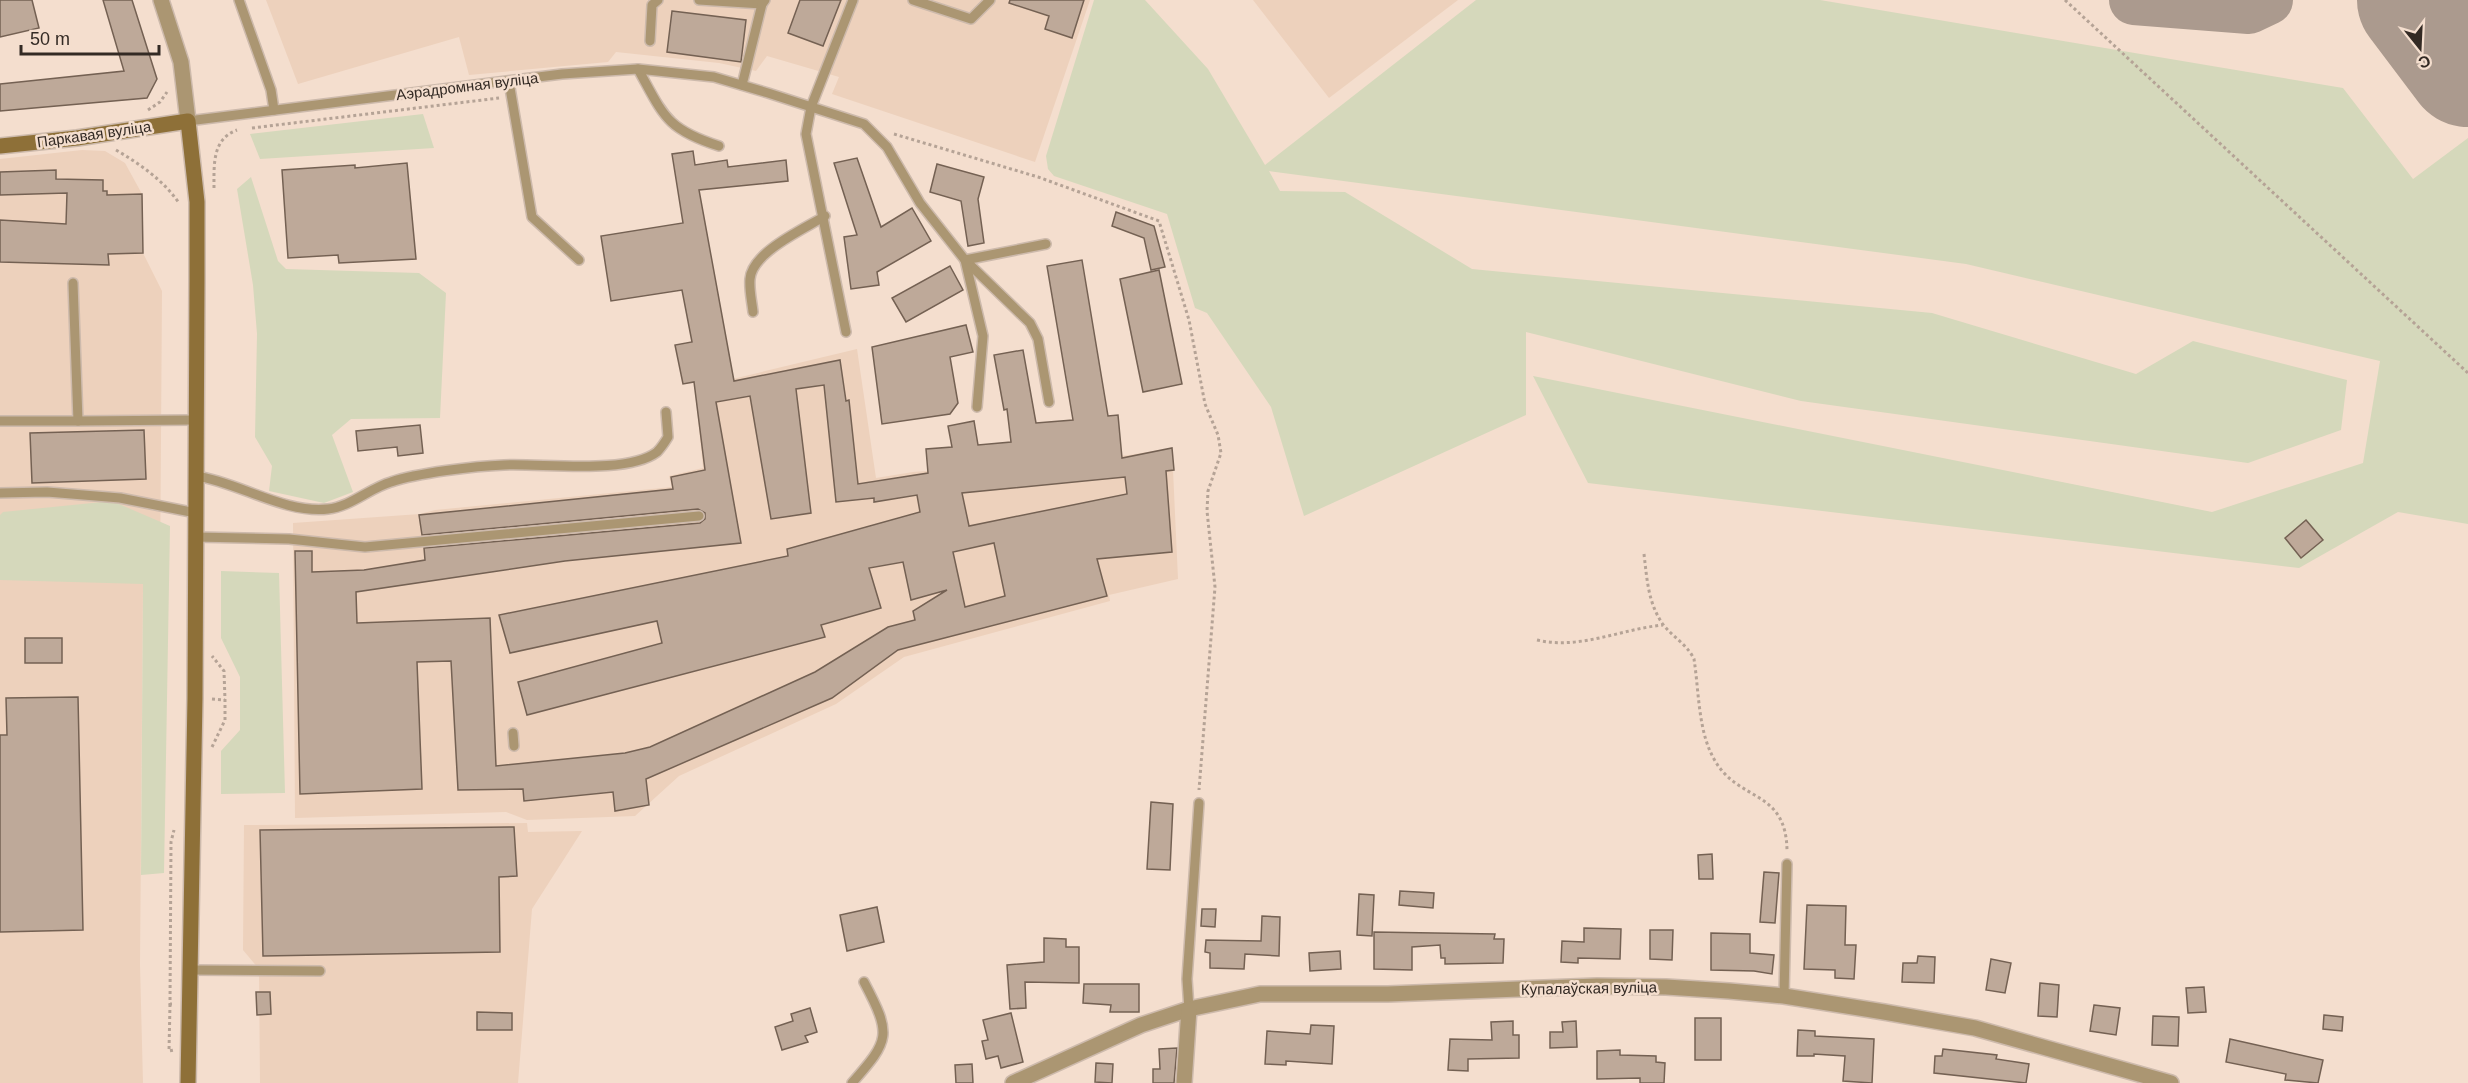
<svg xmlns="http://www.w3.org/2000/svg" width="2468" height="1083" viewBox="0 0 2468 1083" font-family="Helvetica,sans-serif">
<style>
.built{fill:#edd1bc}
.green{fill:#d5d8bb}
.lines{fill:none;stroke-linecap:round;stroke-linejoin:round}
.taxiway{stroke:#ab9a8e;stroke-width:50}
.runway{stroke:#ab9a8e;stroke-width:124}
.building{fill:#bea999;stroke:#746153;stroke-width:1.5;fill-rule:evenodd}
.lane-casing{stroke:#cdbaac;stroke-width:12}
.street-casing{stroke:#cdbaac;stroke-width:18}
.secondary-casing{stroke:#cdbaac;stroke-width:18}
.path{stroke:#b5a396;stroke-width:3;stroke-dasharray:3 3;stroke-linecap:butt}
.lane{stroke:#ab9672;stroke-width:9}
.street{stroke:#ab9672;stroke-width:15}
.secondary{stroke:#8e7038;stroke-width:15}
.labels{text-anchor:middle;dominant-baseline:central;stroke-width:5;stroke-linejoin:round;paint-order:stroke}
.street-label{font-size:15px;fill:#332a24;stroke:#f4dece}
</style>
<rect width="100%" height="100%" fill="#f4dece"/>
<g class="built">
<polygon points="266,0 1090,0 1035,162 832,94 839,77 767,56 756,71 719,63 616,52 608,62 469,75 459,37 298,84"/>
<polygon points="1253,0 1458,0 1329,98"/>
<polygon points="82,150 105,151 125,163 142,194 143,253 162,291 160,586 143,584 140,965 143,1083 0,1083 0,159"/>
<polygon points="857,349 876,478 913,472 1129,455 1172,448 1178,579 1109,595 1110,601 904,657 836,704 679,776 635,816 527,820 506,812 295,818 293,523 420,514 435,510 672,487 669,476 703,468 695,388"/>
<polygon points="527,823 528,832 582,831 532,909 518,1083 260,1083 259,969 243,950 244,825"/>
</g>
<g class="green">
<polygon points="1094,0 1145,0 1208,69 1265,165 1476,0 1820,0 2343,88 2413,179 2468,138 2468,524 2398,512 2299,568 1588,483 1533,376 2212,512 2363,463 2380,361 1966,264 1269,171 1280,191 1345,192 1472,269 1932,313 2136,374 2193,341 2347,380 2341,430 2248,463 1801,401 1526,332 1526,415 1304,516 1271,407 1207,313 1195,308 1167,214 1054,176 1048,169 1046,156"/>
<polygon points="423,114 434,148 260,159 250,134"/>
<polygon points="251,177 278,261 286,269 419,273 446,293 440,418 351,419 332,435 353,492 324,503 269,491 272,466 255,437 257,334 253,285 237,189"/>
<polygon points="112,501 170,526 164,873 141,875 143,584 0,580 0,515 3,512"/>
<polygon points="221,571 279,573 285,793 221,794 221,751 240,730 240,677 221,638"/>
</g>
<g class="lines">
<g class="taxiway">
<polyline points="2134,0 2249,9 2268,0"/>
<polyline points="2459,52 2468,46"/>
</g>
<polyline class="runway" points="2419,0 2468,65"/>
</g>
<g class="building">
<polygon points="0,0 32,0 39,28 0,37"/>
<polygon points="103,0 132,0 157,79 147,98 0,111 0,84 124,71"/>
<polygon points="800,0 841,0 823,46 788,33"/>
<polygon points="1010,0 1084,0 1072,38 1045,29 1049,16 1009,3"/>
<polygon points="672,11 746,20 741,62 667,52"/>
<path d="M 693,151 L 695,165 L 727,160 L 728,167 L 786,160 L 788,181 L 699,190 L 734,381 L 840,360 L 846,401 L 849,400 L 858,484 L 928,473 L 926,449 L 952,447 L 948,426 L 974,421 L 978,445 L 1011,442 L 1007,409 L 1004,410 L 994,355 L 1023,350 L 1036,423 L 1073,420 L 1047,266 L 1082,260 L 1108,416 L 1118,415 L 1122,458 L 1172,448 L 1174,470 L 1166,471 L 1172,552 L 1097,559 L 1107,596 L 898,650 L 832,698 L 646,779 L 649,805 L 615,811 L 613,792 L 524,801 L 523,789 L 458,790 L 451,661 L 417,662 L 422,789 L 300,794 L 295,551 L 312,551 L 312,572 L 364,570 L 425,560 L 424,548 L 700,523 L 705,519 L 705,513 L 698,509 L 422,535 L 419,515 L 673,489 L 671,477 L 705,470 L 694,382 L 683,384 L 675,345 L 692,342 L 682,290 L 611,301 L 601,236 L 683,223 L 672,154 ZM 824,385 L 836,502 L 874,498 L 874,502 L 917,495 L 920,512 L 787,549 L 788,556 L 499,615 L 510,653 L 657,621 L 662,643 L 518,682 L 527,715 L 825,637 L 821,625 L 881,608 L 869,568 L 903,562 L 911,600 L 947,590 L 913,611 L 915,620 L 888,627 L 815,672 L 650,747 L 625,753 L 496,766 L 490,618 L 357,623 L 356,592 L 565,561 L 741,543 L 716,402 L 750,396 L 771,519 L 811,513 L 796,389 ZM 1125,477 L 1127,494 L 969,526 L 962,493 ZM 994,543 L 1005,596 L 965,607 L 953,552 Z"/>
<polygon points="857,158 881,227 912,208 931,241 877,272 879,285 851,289 844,237 857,235 834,163"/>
<polygon points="407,163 416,259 339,263 338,255 288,258 282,170 355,165 355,168"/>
<polygon points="937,164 984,177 978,199 984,243 968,246 961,201 930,192"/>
<polygon points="56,170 56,179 103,180 103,191 107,191 107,195 142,194 143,253 108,254 109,265 0,262 0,220 66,224 67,193 0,195 0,172"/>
<polygon points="1116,212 1154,226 1165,267 1151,270 1144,238 1112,226"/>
<polygon points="950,266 963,290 906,322 892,298"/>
<polygon points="1159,270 1182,384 1143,392 1120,279"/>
<polygon points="966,325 973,352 950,357 958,403 950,414 882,424 872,347"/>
<polygon points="420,425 423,453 398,456 397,447 358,451 356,431"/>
<polygon points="144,430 146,479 32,483 30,433"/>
<polygon points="2306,520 2323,540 2301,558 2285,538"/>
<rect x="25" y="638" width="37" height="25"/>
<polygon points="78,697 83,930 0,932 0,735 7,735 6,698"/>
<polygon points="1151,802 1173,804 1170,870 1147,869"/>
<polygon points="514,827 517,876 499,877 500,952 263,956 260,830"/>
<polygon points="1712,854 1713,879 1699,879 1698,855"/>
<polygon points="1764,872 1779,873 1775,923 1760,922"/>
<polygon points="1400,891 1434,893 1433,908 1399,905"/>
<polygon points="1359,894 1374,895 1372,936 1357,935"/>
<polygon points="1807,905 1846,906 1845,945 1856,945 1854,979 1835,978 1835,970 1804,969"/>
<polygon points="877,907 884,942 847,951 840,915"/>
<polygon points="1202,909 1216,909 1215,927 1201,926"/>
<polygon points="1262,916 1280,917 1279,956 1245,954 1244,969 1210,968 1210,953 1205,952 1206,940 1261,941"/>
<polygon points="1584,928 1621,929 1620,959 1578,958 1578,963 1561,962 1562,941 1584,942"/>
<polygon points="1650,930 1673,930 1672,960 1650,959"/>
<polygon points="1374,932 1495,934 1494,939 1504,939 1503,963 1445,964 1445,958 1441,958 1440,945 1412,947 1412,970 1374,969"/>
<polygon points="1711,933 1750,934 1750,953 1774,955 1772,974 1754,971 1711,970"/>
<polygon points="1044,938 1066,939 1066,947 1079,947 1079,983 1025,982 1026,1008 1010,1009 1007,965 1044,962"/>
<polygon points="1340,951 1341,969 1310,971 1309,953"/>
<polygon points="1918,956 1935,957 1934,983 1902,982 1903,963 1917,963"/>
<polygon points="1991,959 2011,963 2005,993 1986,990"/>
<polygon points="2040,983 2059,985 2057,1017 2038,1016"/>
<polygon points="1084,984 1139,984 1139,1012 1110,1012 1111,1005 1083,1003"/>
<polygon points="2204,987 2206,1012 2188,1013 2186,988"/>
<polygon points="256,992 270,992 271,1014 257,1015"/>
<polygon points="2094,1005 2120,1008 2116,1035 2090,1031"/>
<polygon points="810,1008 817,1032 805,1036 808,1042 782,1050 775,1027 793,1021 791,1014"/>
<polygon points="477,1012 512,1013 512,1030 477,1030"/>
<polygon points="1011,1013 1023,1062 1001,1068 998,1056 986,1059 982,1041 988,1040 983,1020"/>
<polygon points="2324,1015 2343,1017 2342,1031 2323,1029"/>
<polygon points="2153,1016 2179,1017 2178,1046 2152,1045"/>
<rect x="1695" y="1018" width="26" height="42"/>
<polygon points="1513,1021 1513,1035 1519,1035 1519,1058 1468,1059 1468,1071 1448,1070 1450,1039 1492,1040 1491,1022"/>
<polygon points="1576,1021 1577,1047 1550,1048 1550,1032 1563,1032 1562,1022"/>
<polygon points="1311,1025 1334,1026 1332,1064 1286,1061 1286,1065 1265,1064 1267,1031 1310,1034"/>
<polygon points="1798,1030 1815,1031 1815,1036 1874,1039 1872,1083 1843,1081 1845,1056 1814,1054 1814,1056 1797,1056"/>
<polygon points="2230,1039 2323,1060 2318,1083 2285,1080 2286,1074 2226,1062"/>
<polygon points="1177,1048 1174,1083 1153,1083 1153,1069 1160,1069 1159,1049"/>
<polygon points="1943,1049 1997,1055 1996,1059 2029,1064 2026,1083 1934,1073 1935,1056 1942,1056"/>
<polygon points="1620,1050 1620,1055 1656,1056 1656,1062 1665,1063 1664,1083 1640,1083 1640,1078 1597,1079 1597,1051"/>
<polygon points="1096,1063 1113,1064 1112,1083 1095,1082"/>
<polygon points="972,1064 973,1083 956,1083 955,1065"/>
</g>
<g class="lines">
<defs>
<g id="lane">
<polyline points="239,0 271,90 274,110"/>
<polyline points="699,0 762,4"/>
<polyline points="913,0 971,19 990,0"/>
<polyline points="650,41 652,5 658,0"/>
<path d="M 638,69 C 664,116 666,129 719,146"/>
<polyline points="509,82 532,217 579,260"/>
<polyline points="742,85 762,4 765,0"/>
<polyline points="188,121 562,74 638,69 714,77 768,93 864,124 887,147 920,203 965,260 1030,323 1038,339 1049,402"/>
<polyline points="73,283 78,421 195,420"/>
<path d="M 753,312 C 752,302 749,290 750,279 C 752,252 804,229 825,216"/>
<polyline points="846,332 806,134 811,107 853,0"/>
<polyline points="977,407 983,336 965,260 1046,244"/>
<polyline points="0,421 78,421"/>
<path d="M 196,476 C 238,482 285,514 328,509 C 350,507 370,488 391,482 C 417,473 475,466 504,465 C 542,463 627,475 657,452 C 661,448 665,442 668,437 L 666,412"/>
<polyline points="0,493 47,492 120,498 196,513"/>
<polyline points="195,537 289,539 365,547 699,516"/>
<polyline points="513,733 514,746"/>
<polyline points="190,970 320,971"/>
<polyline points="1784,996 1787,864"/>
<polyline points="1189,1009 1187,979 1199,803"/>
<path d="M 852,1083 C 890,1040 892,1035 864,982"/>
</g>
<g id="street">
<polyline points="161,0 181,62 188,121"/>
<polyline points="1013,1083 1141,1025 1189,1009 1260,994 1388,994 1597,986 1666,987 1729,991 1784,996 1884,1012 1975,1028 2171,1083"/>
<polyline points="1184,1083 1189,1009"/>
</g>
<polyline id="secondary" points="0,146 77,138 188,121 197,202 197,281 195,698 188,1083"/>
</defs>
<use href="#lane" class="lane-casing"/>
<use href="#street" class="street-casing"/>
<use href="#secondary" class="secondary-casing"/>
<g class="path">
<polyline points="2065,0 2468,373"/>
<polyline points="148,110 160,102 167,92"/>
<polyline points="252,128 499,98"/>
<polyline points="894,134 1038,177 1159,221 1189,320 1205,404 1218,435 1221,453 1208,491 1207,511 1215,587 1199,790"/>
<path d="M 116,150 C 140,164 163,180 179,203"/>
<path d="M 214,188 C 214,165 212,139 237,130"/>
<path d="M 1644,554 C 1647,579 1648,602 1662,623 C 1672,637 1687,644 1694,659 C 1699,691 1698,731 1714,759 C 1738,803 1787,788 1787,852"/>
<path d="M 1537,640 C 1580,650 1621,629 1663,625"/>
<polyline points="212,699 225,700"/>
<polyline points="212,747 225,720 225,700 224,671 212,656"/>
<polyline points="170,1004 169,1051 174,1050"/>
<polyline points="172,1004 170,1004 171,842 174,830"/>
</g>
<use href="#lane" class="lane"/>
<use href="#street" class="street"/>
<use href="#secondary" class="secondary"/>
</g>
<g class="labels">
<g class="street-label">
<text transform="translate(467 86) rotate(-7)">Аэрадромная вуліца</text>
<text transform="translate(94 134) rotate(-8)">Паркавая вуліца</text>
<text transform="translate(1589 988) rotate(-1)">Купалаўская вуліца</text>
</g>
</g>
<g transform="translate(2420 48) rotate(162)" stroke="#f4dece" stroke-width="4.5" paint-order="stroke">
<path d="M0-4.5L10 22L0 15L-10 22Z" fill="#332a24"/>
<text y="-9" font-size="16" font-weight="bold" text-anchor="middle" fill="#332a24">С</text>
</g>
<path d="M21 45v9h138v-9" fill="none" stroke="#332a24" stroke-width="3"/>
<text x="30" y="45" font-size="18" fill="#332a24" stroke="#f4dece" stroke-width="4.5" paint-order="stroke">50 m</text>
</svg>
